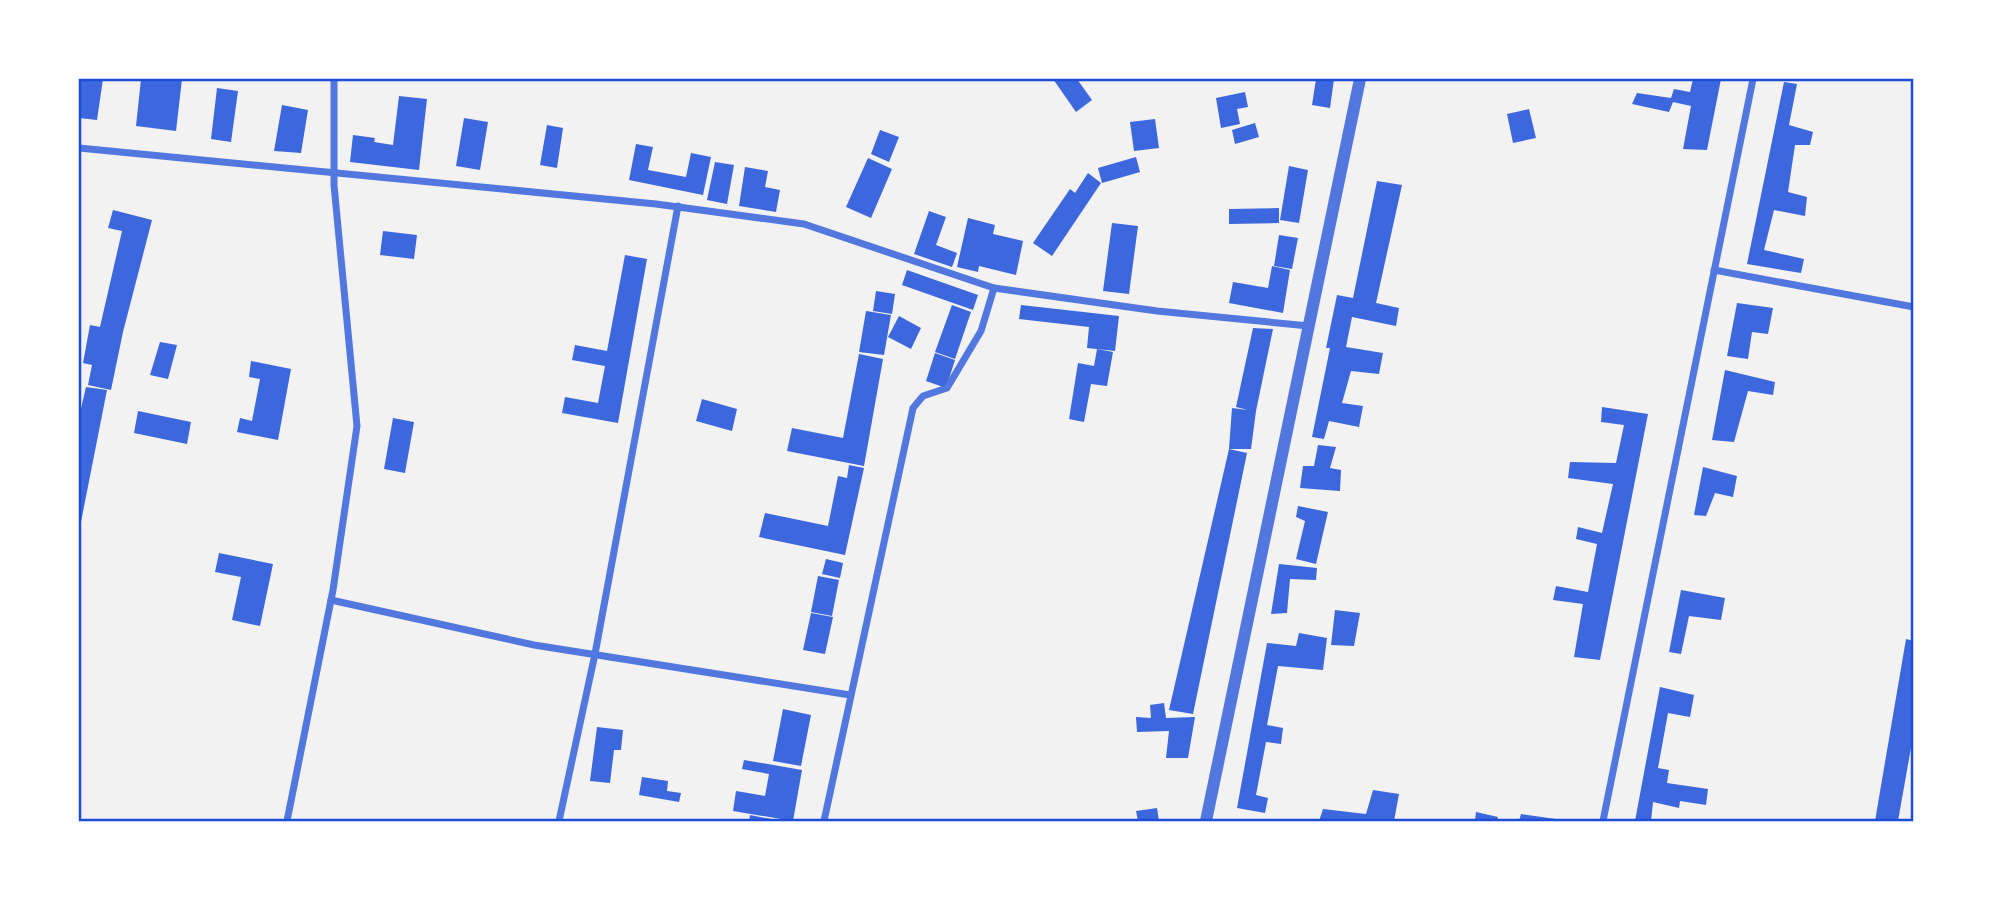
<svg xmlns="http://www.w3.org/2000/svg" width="1993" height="900" viewBox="0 0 1993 900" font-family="Commissioner,sans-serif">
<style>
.building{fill:#3d67dc}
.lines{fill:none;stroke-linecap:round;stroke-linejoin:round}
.minor{stroke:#5277de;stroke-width:7}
.tertiary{stroke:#5277de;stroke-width:12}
.neatline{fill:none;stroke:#1d4ed8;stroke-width:2.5}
</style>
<rect width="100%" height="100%" fill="#f2f2f2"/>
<g class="building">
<polygon points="79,79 103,79 97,120 79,118"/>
<polygon points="141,79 182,79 176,131 136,126"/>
<polygon points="1053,79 1077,79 1092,100 1076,112"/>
<polygon points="1316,79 1334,79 1330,108 1312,105"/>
<polygon points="1693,79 1721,79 1707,150 1683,149 1691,106 1673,102 1669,112 1632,104 1637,93 1671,98 1674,89 1690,92"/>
<polygon points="1784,82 1797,84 1789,125 1813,132 1810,145 1795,145 1788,192 1807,197 1805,216 1774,210 1764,250 1804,259 1801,273 1747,264"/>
<polygon points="217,88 238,91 231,142 211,139"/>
<polygon points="1245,92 1248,107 1237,109 1240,124 1221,128 1216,98"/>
<polygon points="399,96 427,99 419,170 350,162 353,135 375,138 374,142 393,145"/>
<polygon points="282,105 308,110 301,153 274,151"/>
<polygon points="1529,109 1536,138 1513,143 1507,114"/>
<polygon points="464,118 488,122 480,170 456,166"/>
<polygon points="1155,119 1159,148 1134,151 1130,122"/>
<polygon points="1255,123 1259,137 1235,144 1232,130"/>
<polygon points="547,125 563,128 557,168 540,165"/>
<polygon points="880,130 899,137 889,162 871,154"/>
<polygon points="636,144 653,147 648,170 686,177 691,153 711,157 703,195 629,180"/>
<polygon points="1136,157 1140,172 1102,183 1098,168"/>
<polygon points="868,158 892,169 871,218 846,207"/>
<polygon points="715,162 734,165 727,204 707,200"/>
<polygon points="1289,166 1308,170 1299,223 1280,220"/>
<polygon points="745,167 768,171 765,187 780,190 776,212 739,206"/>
<polygon points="1088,173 1101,183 1052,256 1033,243 1070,189 1075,193"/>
<polygon points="1377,181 1402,185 1376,303 1399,308 1396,326 1352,317 1346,347 1383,353 1379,374 1351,371 1342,403 1363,406 1359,427 1329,421 1324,439 1312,437 1330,348 1326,348 1337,295 1353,298"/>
<polygon points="1279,208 1279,223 1229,224 1229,209"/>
<polygon points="113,210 152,220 123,332 111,390 88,385 92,365 83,363 90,325 100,327 122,231 108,228"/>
<polygon points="929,211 946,217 936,245 957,253 952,267 914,254"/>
<polygon points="968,218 995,225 993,234 1023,241 1016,275 979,266 978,272 957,267"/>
<polygon points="1112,223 1138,226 1129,294 1103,291"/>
<polygon points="383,231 417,235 414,259 380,255"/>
<polygon points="1279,235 1298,238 1292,269 1274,266"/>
<polygon points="625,255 647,259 618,423 562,413 565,397 598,403 605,366 572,360 575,345 607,351"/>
<polygon points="1272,266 1290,270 1283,313 1229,303 1233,282 1268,288"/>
<polygon points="907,270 978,295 973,310 902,285"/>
<polygon points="876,291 895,294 892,314 873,311"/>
<polygon points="1737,303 1773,308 1768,334 1752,332 1748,359 1727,356"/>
<polygon points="952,305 971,312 955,359 935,352"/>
<polygon points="1021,305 1119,316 1115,351 1087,348 1089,327 1019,319"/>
<polygon points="866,311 891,315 884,355 859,352"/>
<polygon points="899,316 921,328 911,349 888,337"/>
<polygon points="1253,328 1273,329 1256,411 1251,449 1229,449 1232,408 1248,410 1236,407"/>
<polygon points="160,342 177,345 168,379 150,375"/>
<polygon points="1097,349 1113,352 1107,386 1091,384 1084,422 1069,419 1078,363 1094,366"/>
<polygon points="935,353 955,360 946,388 926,381"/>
<polygon points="859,354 883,359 864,466 787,451 792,428 843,438"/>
<polygon points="251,361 291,369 278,440 237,432 240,418 252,421 260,379 249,377"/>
<polygon points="1725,370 1775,382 1773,395 1748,391 1734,442 1712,440"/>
<polygon points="86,387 107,390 80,527 79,417"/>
<polygon points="702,399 737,409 732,431 696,421"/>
<polygon points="1602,407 1648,414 1600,660 1574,657 1583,604 1553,600 1556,586 1588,592 1597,544 1576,539 1578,527 1602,533 1613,484 1568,478 1570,462 1616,463 1624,425 1601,422"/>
<polygon points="138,411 191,422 187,444 134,433"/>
<polygon points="393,418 414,422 405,473 384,469"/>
<polygon points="1318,445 1336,447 1330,468 1341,470 1340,491 1300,488 1303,466 1314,466"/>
<polygon points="1229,449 1247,453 1193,714 1169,710"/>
<polygon points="849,465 864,468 845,555 759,537 765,513 828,526 838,476 847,478"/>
<polygon points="1703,467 1737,476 1733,497 1715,493 1706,516 1694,515"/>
<polygon points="1298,506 1328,512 1316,564 1296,559 1305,521 1296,517"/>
<polygon points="219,553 273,564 260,626 232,620 241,577 215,572"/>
<polygon points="826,559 843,563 840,578 822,574"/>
<polygon points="1279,564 1317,568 1316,580 1290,579 1287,613 1271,614"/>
<polygon points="818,576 839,580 832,616 811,612"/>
<polygon points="1681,590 1725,598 1721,620 1689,616 1681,654 1669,652"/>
<polygon points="1335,610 1360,613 1354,646 1331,645"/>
<polygon points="811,613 833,617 825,654 803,650"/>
<polygon points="1299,633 1327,638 1323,670 1278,666 1267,725 1283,728 1281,744 1266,742 1256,795 1268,798 1265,813 1237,808 1267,643 1296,646"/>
<polygon points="1906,639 1914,641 1914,731 1898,821 1875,821"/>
<polygon points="1660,687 1694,695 1690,717 1668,713 1658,768 1669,770 1667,783 1708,789 1706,805 1680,801 1679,808 1653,802 1651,821 1635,821"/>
<polygon points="1164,703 1166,718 1195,717 1188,758 1166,758 1169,731 1137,732 1136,717 1151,718 1150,705"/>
<polygon points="783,709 811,715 801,766 773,761"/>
<polygon points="597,727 623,730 621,750 614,750 610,783 590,781"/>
<polygon points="744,760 802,770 793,821 733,811 736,791 765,796 769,774 742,769"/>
<polygon points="642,777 668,781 667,791 681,793 679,802 639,795"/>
<polygon points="1373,790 1399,794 1394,821 1319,821 1323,809 1366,814"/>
<polygon points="1157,808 1159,821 1138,821 1136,811"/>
<polygon points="1476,812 1498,817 1497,821 1475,821"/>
<polygon points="1521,814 1563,820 1562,821 1519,821"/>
<polygon points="750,815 776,820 776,821 749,821"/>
</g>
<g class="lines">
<g class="minor">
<polyline points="79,148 656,204 804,224 994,288 1157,311 1309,326"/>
<polyline points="1714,270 1914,307"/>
<polyline points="331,600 534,645 850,695"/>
<polyline points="287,821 333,590 357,426 334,185 334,79"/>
<polyline points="559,821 595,654 678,206"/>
<polyline points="824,821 913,408 923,396 947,388 981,331 994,288"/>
<polyline points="1603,821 1753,79"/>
</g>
<polyline class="tertiary" points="1206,821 1360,79"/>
</g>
<rect width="1993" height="900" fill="none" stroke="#ffffff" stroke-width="161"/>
<rect x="80" y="80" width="1832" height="740" class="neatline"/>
</svg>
